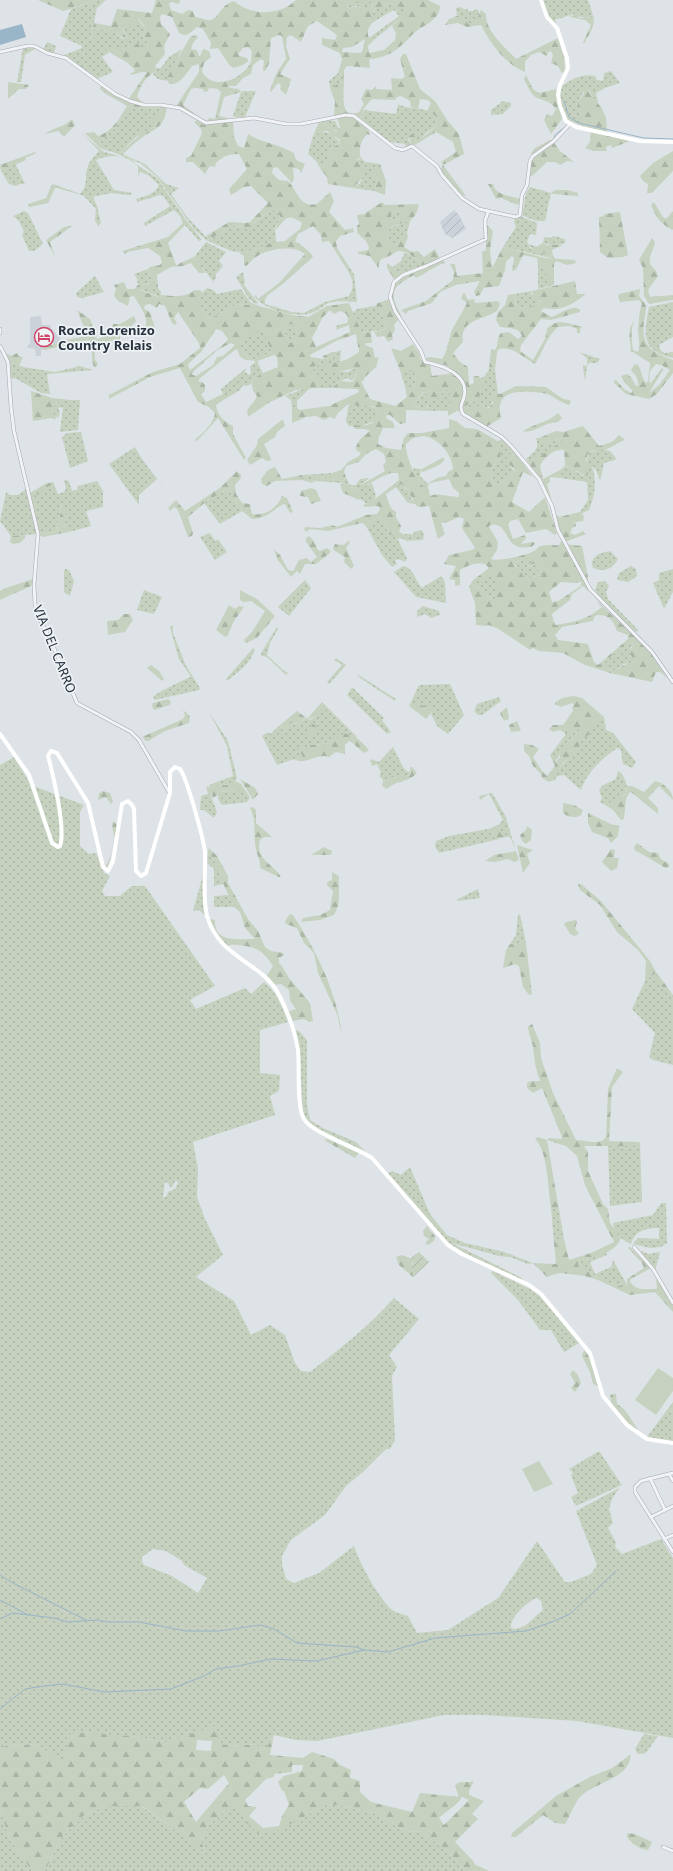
<svg xmlns="http://www.w3.org/2000/svg" width="673" height="1871" viewBox="0 0 673 1871" font-family="'Noto Sans',sans-serif">
<style>
.built{fill:#ccd2da}
.industrial{fill:url(#industrial-furrows)}
.grass{fill:url(#grass-dots);fill-rule:evenodd}
.forest{fill:url(#forest-firs);fill-rule:evenodd}
.park{fill:#c6d2bf}
.garden{fill:url(#garden-furrows)}
.water{fill:#99b5c8}
.lines{fill:none;stroke-linecap:round;stroke-linejoin:round}
.stream{stroke:#99b5c8;stroke-width:1}
.street-casing{stroke:#a3aab2;stroke-width:4}
.street{stroke:#f1f3f6;stroke-width:3}
.secondary{stroke:#fff;stroke-width:4}
.labels{text-anchor:middle;dominant-baseline:central;stroke-width:3.5;stroke-linejoin:round;paint-order:stroke}
.poi-label{font-size:13px;font-weight:bold;fill:#27323f;stroke:#eef2f5;text-anchor:start}
.street-label{font-size:13px;fill:#27323f;stroke:#eef2f5}
</style>
<defs>
<pattern id="industrial-furrows" width="10" height="10" patternUnits="userSpaceOnUse"><rect width="10" height="10" fill="#ccd2da"/><path d="M-1 1l2-2M0 10L10 0M9 11l2-2" fill="none" stroke="#afb5bc"/></pattern>
<pattern id="grass-dots" width="8" height="8" patternUnits="userSpaceOnUse"><rect width="8" height="8" fill="#c6d2bf"/><path d="M2 2h.1M6 6h.1" fill="none" stroke="#aab5a5" stroke-width="1.8" stroke-linecap="round"/></pattern>
<pattern id="forest-firs" width="22" height="20" patternUnits="userSpaceOnUse"><rect width="22" height="20" fill="#c6d2bf"/><path d="M5 1l3.5 6h-7zM16 11l3.5 6h-7z" fill="#aab5a5"/></pattern>
<pattern id="garden-furrows" width="10" height="10" patternUnits="userSpaceOnUse"><rect width="10" height="10" fill="#c6d2bf"/><path d="M-1 1l2-2M0 10L10 0M9 11l2-2" fill="none" stroke="#aab5a5"/></pattern>
</defs>
<rect width="100%" height="100%" fill="#dee3e8"/>
<polygon class="built" points="41,316 42,325 51,325 51,328 61,339 55,344 45,346 45,350 41,350 41,356 36,356 35,349 28,348 27,346 30,343 30,317"/>
<polygon class="industrial" points="454,210 459,215 466,229 452,238 445,234 440,222"/>
<g class="grass">
<polygon points="98,0 106,0 97,8 90,40 94,37 94,30 96,28 115,33 123,39 127,38 121,25 131,26 137,17 143,26 151,31 143,36 148,42 147,49 144,52 138,43 135,46 132,43 124,49 112,50 106,48 107,51 110,52 102,57 113,72 97,79 84,71 66,58 43,50 47,42 56,46 54,53 62,56 82,48 82,46 60,36 71,9"/>
<polygon points="542,0 588,0 593,15 585,18 572,14 569,17 569,15 562,18 556,19 555,21 557,26 548,17"/>
<polygon points="365,1 372,2 373,7 367,9 356,6 350,9 347,6 354,3"/>
<polygon points="389,3 411,10 376,38 369,38 399,16 394,10 373,22 372,16 375,9"/>
<polygon points="460,7 466,10 468,8 468,11 473,11 476,9 479,11 478,20 472,24 468,24 463,17 457,16 456,8"/>
<polygon points="33,46 36,48 25,55 21,82 17,82 23,48"/>
<polygon points="182,49 167,81 158,79 153,75 157,68 161,68 169,57"/>
<path d="M 611,71 L 620,83 L 605,88 L 596,93 L 598,103 L 593,98 L 589,90 L 584,91 L 578,102 L 578,109 L 586,127 L 569,121 C 561,112 558,97 562,86 C 571,79 583,73 595,76 L 597,80 L 603,81 L 604,73 Z"/>
<polygon points="338,73 344,77 344,82 341,82 331,91 329,81"/>
<polygon points="244,91 256,91 245,117 234,117 233,116 241,92"/>
<polygon points="503,101 511,103 511,106 503,114 491,115 491,110"/>
<path d="M 398,104 C 409,111 430,105 437,118 L 436,126 L 426,133 L 420,140 L 416,142 L 414,133 L 408,139 L 411,144 L 418,147 L 412,146 L 406,148 L 405,144 L 389,142 L 361,119 L 364,110 L 396,114 Z"/>
<polygon points="129,107 159,109 162,111 151,120 157,124 155,127 136,137 120,153 145,164 166,184 179,188 171,194 187,217 209,240 232,226 243,227 254,223 272,209 277,211 281,218 275,227 276,242 243,253 231,251 206,240 194,229 157,177 140,163 105,149 99,142 114,129"/>
<polygon points="325,120 335,121 339,129 338,130 331,130 325,123 319,122 300,125"/>
<path d="M 80,131 L 102,151 L 128,159 L 157,178 L 186,220 L 202,240 L 199,241 L 185,225 L 168,243 L 168,237 L 183,223 L 180,216 L 174,210 L 145,226 L 144,223 L 170,206 L 164,197 L 160,195 L 137,202 L 136,199 C 145,196 156,194 159,185 L 148,175 L 140,172 L 138,177 C 138,174 139,170 138,167 C 131,153 107,155 96,160 L 114,190 L 133,193 L 129,195 L 111,193 L 93,197 L 97,206 L 101,223 L 98,226 L 95,220 L 96,209 L 84,196 L 51,186 L 53,184 L 80,194 C 89,185 84,177 88,166 C 90,160 95,156 99,151 Z"/>
<polygon points="322,131 332,134 340,142 333,147 322,171 316,161 308,154 313,136"/>
<polygon points="361,158 365,162 380,164 375,174 372,174 377,179 374,191 353,188 360,183 363,175 357,161"/>
<polygon points="15,163 25,184 20,184 16,186 9,184 1,171"/>
<path d="M 530,187 L 551,193 L 545,221 L 536,221 L 521,215 C 526,205 523,195 530,187 Z"/>
<polygon points="397,210 406,215 401,218 392,220 391,214"/>
<polygon points="24,211 28,213 43,244 34,251 29,251 22,235 24,232 19,221 13,216"/>
<polygon points="520,216 537,223 536,235 530,234 527,241 530,248 553,256 555,259 503,247 516,227 514,222 515,218"/>
<polygon points="411,219 407,232 404,234 398,243 391,245 388,243 387,235 390,228"/>
<polygon points="553,236 559,237 566,240 565,243 556,246 543,243 544,237 551,238"/>
<polygon points="206,242 226,252 219,261 223,266 216,274 216,278 212,283 213,281 194,257"/>
<path d="M 403,253 C 411,254 419,261 423,267 L 395,275 L 393,267 L 401,261 L 404,254 Z"/>
<path d="M 348,265 L 354,274 L 357,302 C 348,302 338,300 329,303 C 322,306 316,313 308,314 C 292,317 263,309 254,296 L 256,295 L 258,299 L 265,299 L 265,304 L 292,312 L 304,313 L 325,302 L 349,296 C 356,285 352,278 346,268 Z"/>
<polygon points="538,265 543,267 547,276 552,281 554,280 554,285 538,289"/>
<path d="M 148,269 L 152,276 C 150,285 145,284 138,285 L 137,279 L 134,274 Z"/>
<polygon points="243,272 245,282 244,285 258,303 256,304 249,299 236,277"/>
<polygon points="95,276 104,292 82,298 77,297 76,293"/>
<polygon points="148,287 158,288 161,292 160,297 139,289"/>
<polygon points="207,288 213,290 217,294 241,289 250,302 259,306 238,304 209,319 198,303 201,294"/>
<polygon points="532,291 531,294 541,299 536,308 527,306 516,310 515,294"/>
<path d="M 673,302 L 673,337 L 659,345 L 661,351 L 665,353 L 673,352 L 673,358 C 640,351 644,333 649,307 Z"/>
<polygon points="380,305 386,329 362,333 353,313 357,309"/>
<polygon points="290,324 292,324 299,335 298,338 290,343 284,331"/>
<polygon points="260,330 264,331 272,352 251,361 241,348 241,342"/>
<path d="M 341,350 L 340,362 L 325,366 L 332,373 L 337,371 L 347,372 L 355,368 L 357,372 L 352,381 L 347,378 L 337,383 L 332,388 L 317,388 C 323,378 315,374 311,367 L 317,366 L 323,359 L 334,357 L 336,352 Z"/>
<polygon points="579,352 600,359 597,363 589,363 587,366 585,381 583,367 583,365 587,366 587,358"/>
<polygon points="257,361 263,373 251,380 251,384 247,386 243,385 240,390 225,399 221,389 246,368 245,372 249,375 251,373 250,366"/>
<polygon points="10,362 23,367 55,372 80,366 93,370 47,374 50,394 41,393 15,378 11,379"/>
<path d="M 412,369 L 415,371 C 417,378 415,386 411,392 L 405,387 L 401,373 Z"/>
<polygon points="489,369 495,370 498,394 493,393 491,406 485,408 477,406 463,410 464,413 457,411 479,398 483,382 481,378 485,376"/>
<polygon points="303,389 309,389 297,401 297,407 292,408 291,400 285,396"/>
<polygon points="450,389 451,405 449,407 439,409 438,411 434,411 429,407 422,409 413,405 424,392 433,400 440,397 443,391"/>
<polygon points="68,400 80,400 78,430 60,432 63,407 58,408 60,412 58,418 53,414 52,411 55,403"/>
<path d="M 353,404 C 362,405 372,404 378,411 L 377,420 L 359,427 L 349,426 L 346,422 L 348,407 Z"/>
<polygon points="81,432 88,461 70,468 62,437 67,433"/>
<path d="M 536,438 L 539,438 L 545,444 L 560,438 L 564,441 L 529,463 L 526,459 C 534,452 540,449 536,438 Z"/>
<path d="M 502,439 L 517,455 L 513,454 L 510,466 L 515,472 L 500,484 L 496,485 L 493,482 C 491,469 491,468 500,458 L 497,442 Z"/>
<path d="M 135,447 C 145,466 160,481 173,499 L 157,479 L 139,495 L 139,505 L 109,464 Z"/>
<path d="M 600,449 L 610,451 L 616,458 L 615,460 L 604,463 L 600,481 L 596,470 L 592,466 C 597,481 595,496 589,510 L 581,514 L 580,512 L 588,500 L 587,482 L 560,478 L 562,471 L 560,470 L 564,467 L 565,465 L 584,476 L 588,453 Z"/>
<polygon points="413,468 421,469 420,476 429,485 423,488 416,477"/>
<polygon points="332,473 325,479 316,476 311,480 314,481 312,483 302,480 302,475"/>
<polygon points="346,477 350,485 356,485 360,479 370,478 360,485 363,487 372,483 376,496 373,501 367,504 359,498 359,491 345,483 328,482 332,479 343,481"/>
<path d="M 64,480 L 69,481 L 72,491 L 77,490 L 78,486 L 97,481 L 103,491 L 103,507 L 86,511 L 91,526 L 69,532 L 64,526 L 67,516 L 61,503 C 62,514 57,521 56,532 L 40,534 L 36,515 L 36,494 L 51,484 L 55,487 L 58,494 L 64,492 L 66,489 Z"/>
<polygon points="401,484 408,491 412,501 408,503 407,502 396,487"/>
<polygon points="27,488 38,534 11,536 0,521 6,492 10,495 18,495"/>
<polygon points="229,490 242,511 220,524 204,503 212,497"/>
<polygon points="378,517 383,521 387,530 397,538 407,558 405,562 398,559 395,561 397,564 392,567 382,555 366,526"/>
<polygon points="422,530 424,535 423,540 407,541 401,538 404,534 410,534 414,535 413,532"/>
<polygon points="210,533 215,541 218,539 227,552 215,560 200,537"/>
<path d="M 610,551 L 618,559 C 612,570 604,572 593,568 C 589,556 600,553 610,551 Z"/>
<polygon points="525,559 531,559 531,563 527,566 528,567 536,564 537,567 532,570 540,570 543,574 528,579 523,576 521,570 513,563"/>
<path d="M 403,566 C 414,568 415,580 422,588 L 441,576 L 445,582 L 446,603 L 416,597 L 394,572 Z"/>
<polygon points="631,566 636,569 637,576 628,582 617,580 619,573"/>
<polygon points="65,569 69,570 74,581 70,596 64,592 64,571"/>
<polygon points="673,569 673,592 664,609 653,583 659,580 659,573"/>
<path d="M 489,573 C 497,581 502,590 495,600 L 491,600 L 485,593 L 471,583 L 473,580 L 480,580 Z"/>
<polygon points="305,580 311,588 289,616 278,607"/>
<polygon points="605,581 609,586 606,592 608,599 638,630 636,632 601,599 595,590 598,582"/>
<polygon points="144,590 162,597 154,614 137,610"/>
<polygon points="423,606 439,611 440,615 431,618 425,614 417,617 417,611"/>
<path d="M 173,625 L 173,633 L 186,666 L 200,688 L 199,690 L 155,700 L 153,697 C 156,693 187,678 191,677 L 179,659 L 170,627 Z"/>
<polygon points="277,627 278,629 270,643 267,655 282,669 288,673 286,675 267,657 262,656 261,653"/>
<path d="M 632,642 L 634,643 L 630,648 L 636,662 L 624,664 L 614,671 L 602,667 C 606,656 623,647 632,642 Z"/>
<path d="M 253,648 L 255,649 C 251,663 238,672 227,681 L 226,679 Z"/>
<polygon points="336,658 346,665 329,684 327,682 342,665 334,660"/>
<polygon points="357,674 396,699 395,701 360,678"/>
<polygon points="450,684 464,715 448,734 437,726 431,714 432,712 422,705 413,706 410,704 419,685"/>
<polygon points="352,687 384,718 382,720 391,732 387,734 347,695"/>
<polygon points="499,697 501,701 482,715 478,715 474,711 477,704"/>
<polygon points="328,708 358,738 350,735 322,744 310,745 299,751 303,756 277,765 262,736 268,732 270,734 280,725 283,730 291,723 297,724 304,720 305,717 310,720"/>
<polygon points="209,712 228,741 237,778 234,783 212,787 209,785 233,776 227,746"/>
<path d="M 600,717 L 604,717 L 606,730 L 613,733 L 636,762 L 632,768 L 623,764 L 621,750 L 617,748 C 603,758 586,773 581,790 L 564,775 L 557,776 L 555,781 L 553,780 C 560,761 576,757 581,740 L 588,735 L 589,727 Z"/>
<polygon points="579,729 580,731 566,744 554,764 550,755 566,734"/>
<polygon points="393,747 403,767 408,772 410,771 411,774 406,777 392,776 383,782 383,780 379,776 381,773 377,764 372,766 370,759 379,762"/>
<path d="M 14,757 L 31,785 L 84,805 L 80,812 L 80,846 L 89,854 L 96,853 L 104,873 L 110,876 L 102,891 L 105,896 L 120,896 L 132,886 L 145,886 L 215,986 L 190,1000 L 196,1009 L 245,988 L 251,994 L 264,982 C 277,992 282,1006 288,1022 L 260,1030 L 260,1073 L 280,1075 L 279,1091 L 270,1096 L 275,1115 L 193,1142 L 198,1169 L 197,1197 L 205,1219 L 223,1255 L 196,1277 L 234,1301 L 251,1335 L 270,1325 L 285,1335 L 295,1363 L 301,1371 L 310,1372 C 340,1349 369,1326 394,1298 L 419,1319 L 389,1355 L 397,1367 L 392,1376 L 395,1440 L 390,1449 L 386,1449 L 363,1472 L 346,1486 L 325,1515 L 291,1540 L 282,1556 L 282,1564 L 286,1579 L 294,1583 L 319,1573 L 354,1546 C 360,1564 377,1595 391,1609 C 396,1613 402,1614 408,1616 L 417,1633 L 448,1630 L 498,1598 L 537,1541 L 565,1582 L 571,1582 L 591,1574 L 597,1565 L 576,1511 L 619,1488 L 612,1499 L 609,1509 L 613,1523 L 608,1528 L 616,1542 L 615,1547 L 622,1554 L 661,1539 L 673,1558 L 673,1738 L 577,1721 L 485,1715 L 444,1715 L 317,1741 L 296,1740 L 274,1735 L 265,1750 L 253,1744 L 240,1746 L 219,1744 L 215,1727 L 166,1742 L 130,1736 L 62,1762 L 36,1744 L 5,1746 L 0,1750 L 0,765 ZM 176,1180 L 178,1183 L 175,1189 L 168,1192 L 166,1197 L 163,1197 L 165,1182 L 168,1183 L 171,1188 ZM 153,1549 L 166,1551 L 182,1561 L 184,1565 L 207,1578 L 198,1593 L 172,1576 L 144,1565 L 142,1562 L 142,1557 ZM 537,1598 L 541,1601 L 543,1610 C 533,1617 524,1632 511,1628 C 509,1618 529,1600 537,1598 Z"/>
<path d="M 618,771 C 624,774 629,786 626,793 L 619,800 L 605,805 L 600,802 L 602,798 L 599,790 L 603,785 L 616,779 Z"/>
<path d="M 243,789 L 247,792 L 250,798 L 247,802 L 222,805 C 218,801 217,797 219,792 Z"/>
<polygon points="210,793 217,812 214,818 204,810 200,810 201,796"/>
<polygon points="492,793 505,815 516,851 510,837 506,837 501,834 498,825 503,820 489,794 480,800 479,796"/>
<polygon points="488,829 494,835 495,840 439,853 435,847 436,841 449,836"/>
<polygon points="208,851 221,872 222,881 224,884 214,886 214,869 207,863"/>
<polygon points="204,871 206,916 199,910 193,911"/>
<polygon points="478,889 480,898 458,901 456,900"/>
<polygon points="229,895 234,907 214,907 214,896"/>
<path d="M 520,914 L 526,943 L 523,941 C 518,943 516,947 510,944 L 516,935 L 518,915 Z"/>
<polygon points="656,972 673,999 673,1065 653,1060 649,1057 655,1033 632,1009 645,981"/>
<polygon points="295,1030 299,1031 307,1040 307,1105 310,1120 323,1128 356,1142 366,1152 309,1125 303,1113 300,1060"/>
<polygon points="640,1142 642,1202 610,1206 608,1145 633,1146"/>
<polygon points="410,1167 430,1214 447,1235 465,1243 504,1252 533,1263 528,1264 510,1257 499,1256 452,1243 522,1278 523,1281 460,1252 447,1242 388,1173 392,1171 401,1175"/>
<path d="M 661,1203 L 666,1203 L 667,1243 L 661,1247 L 651,1248 L 633,1244 L 638,1238 L 659,1239 L 659,1228 C 645,1228 635,1231 631,1244 C 623,1241 613,1232 613,1223 L 653,1215 Z"/>
<polygon points="551,1208 559,1210 564,1239 554,1243"/>
<polygon points="642,1251 648,1254 660,1252 655,1271 640,1252"/>
<polygon points="606,1253 607,1255 590,1262 595,1274 611,1267 613,1260 627,1285 624,1287 610,1283 579,1267 578,1264 581,1261"/>
<polygon points="493,1271 530,1289 540,1296 579,1343 564,1352 551,1330 540,1330 518,1300 491,1273"/>
<polygon points="673,1402 673,1442 661,1441 647,1437"/>
<polygon points="599,1451 622,1485 576,1506 571,1497 578,1493 571,1475 573,1473 569,1469"/>
<polygon points="644,1734 658,1736 646,1753 638,1754 635,1749"/>
<polygon points="234,1803 257,1833 289,1824 328,1804 349,1807 374,1813 405,1831 422,1832 450,1854 464,1871 45,1871 61,1838 83,1816 105,1806 141,1806 204,1850 201,1838 209,1825"/>
<polygon points="0,1808 9,1838 32,1871 0,1871"/>
</g>
<g class="forest">
<polygon points="38,0 98,0 63,11"/>
<path d="M 156,0 L 180,0 L 179,4 L 172,2 L 169,3 L 171,10 L 182,14 L 188,10 L 193,11 L 195,17 C 199,17 207,21 211,20 C 220,17 220,5 234,1 C 251,16 280,16 296,0 L 428,0 L 440,6 C 440,21 421,26 413,34 C 406,41 397,51 387,55 C 382,57 375,59 369,59 L 370,68 L 347,66 L 344,70 L 344,77 L 338,73 L 342,60 L 340,53 L 322,45 L 322,38 L 335,40 L 337,35 L 317,21 L 308,26 L 301,42 L 291,35 L 287,37 L 286,46 L 290,59 L 280,74 L 291,79 L 286,95 L 280,89 L 281,85 L 278,83 L 271,92 L 270,90 L 277,72 L 286,59 L 282,36 L 279,35 L 271,38 L 269,63 L 266,70 L 263,71 L 264,61 L 261,59 L 253,65 L 251,74 L 243,78 L 236,86 L 227,86 L 231,88 L 239,89 L 241,92 L 224,97 L 219,116 L 228,118 L 227,122 L 233,121 L 234,137 L 238,146 L 244,148 L 248,134 C 263,143 279,144 294,153 L 296,160 L 305,164 L 301,173 L 299,169 L 293,168 L 294,178 L 292,183 L 277,167 L 273,168 L 272,173 L 279,180 L 288,181 C 298,191 299,208 317,204 L 330,192 L 334,201 L 329,212 L 345,230 L 353,228 L 354,232 L 340,236 L 336,241 L 337,248 L 348,265 L 346,268 L 329,241 L 322,242 L 321,235 L 313,226 L 298,234 L 295,242 L 299,243 C 303,248 310,250 313,257 L 284,283 L 268,295 L 265,299 L 259,300 L 259,298 L 279,283 L 305,254 C 295,244 266,249 256,257 C 252,259 249,264 246,266 L 244,265 L 244,256 L 239,253 L 246,252 L 274,242 L 285,241 L 300,229 L 302,223 C 282,209 285,226 274,230 L 281,218 L 277,211 L 272,209 L 248,227 L 232,226 L 209,240 L 206,236 L 229,222 L 246,223 L 250,222 L 268,203 L 251,186 L 244,187 L 231,195 L 229,189 L 247,169 L 239,154 C 228,154 224,156 216,163 L 215,167 L 210,166 L 205,174 L 193,162 L 186,162 L 186,158 L 191,156 L 202,133 L 201,129 L 194,122 L 197,120 L 204,125 L 209,118 L 215,119 L 221,92 L 218,89 L 209,88 L 208,91 L 204,92 L 203,89 L 195,88 L 191,89 L 183,105 L 195,114 L 176,106 L 199,72 L 199,64 L 192,66 C 187,73 179,86 169,84 L 167,78 L 190,37 L 196,35 L 198,37 L 193,43 L 191,49 L 197,50 L 199,56 L 200,56 L 203,49 L 209,51 L 211,57 L 204,63 L 202,72 C 214,91 240,80 250,64 C 252,60 251,55 252,51 L 248,47 L 243,48 L 238,54 L 240,56 L 247,58 L 248,61 L 243,65 L 234,68 L 230,66 L 218,48 L 210,49 L 211,43 L 203,29 L 197,27 C 191,32 187,38 179,33 L 172,17 L 162,14 L 160,17 L 161,24 L 170,34 L 164,46 L 165,54 L 155,66 L 157,68 C 154,73 152,73 148,77 C 142,82 139,91 137,97 L 143,103 L 167,107 C 164,129 155,128 140,139 C 134,143 129,149 123,154 L 120,153 L 142,133 L 155,127 L 157,124 L 149,119 L 162,111 L 159,109 L 129,107 L 114,129 L 99,142 L 105,149 L 112,152 L 101,149 L 85,133 L 94,132 L 98,136 C 113,131 119,119 127,106 C 117,99 110,98 100,89 L 101,85 L 128,100 L 147,72 L 142,72 L 131,75 L 130,74 L 135,71 C 128,59 109,55 105,48 L 124,49 L 132,43 L 135,45 L 138,43 L 144,52 C 152,45 144,41 144,34 L 150,31 C 143,27 142,21 137,17 L 134,24 L 129,27 L 121,25 L 127,40 L 115,33 L 96,28 L 94,30 L 95,38 L 90,40 L 94,23 L 111,26 L 117,9 L 152,13 ZM 372,2 L 373,7 C 365,11 359,4 350,9 L 347,6 L 354,3 ZM 389,3 L 410,10 L 392,26 L 396,33 L 395,40 L 384,50 L 369,53 L 368,46 L 376,38 L 369,38 C 366,30 369,27 373,22 L 373,12 L 375,9 ZM 365,39 L 362,52 L 360,53 L 342,52 L 343,48 L 352,47 Z"/>
<path d="M 481,10 L 486,14 C 485,31 506,48 516,59 L 558,38 L 564,57 L 565,72 L 562,73 L 558,66 L 551,63 L 553,55 L 551,51 L 548,52 L 547,56 L 539,52 L 531,55 L 525,62 L 525,72 C 506,65 490,43 481,25 L 467,27 L 458,23 L 445,25 L 449,19 L 457,16 L 463,17 L 468,24 L 472,24 L 477,20 Z"/>
<path d="M 576,13 L 580,18 L 587,18 L 593,15 C 597,25 588,35 584,44 L 583,43 L 591,25 L 585,20 L 570,17 Z"/>
<path d="M 403,54 L 406,54 L 420,89 L 435,101 L 447,120 L 459,134 L 464,154 L 443,165 L 466,196 L 459,195 L 440,170 L 443,165 L 441,162 L 456,152 L 453,142 L 436,132 L 415,145 L 411,144 L 409,136 L 414,133 L 416,142 C 420,140 432,130 436,126 C 438,117 436,114 427,111 L 431,103 L 428,100 L 420,99 L 418,109 L 411,107 L 410,101 L 401,96 L 397,97 L 395,100 L 372,99 L 364,108 L 361,119 L 350,115 L 334,116 L 335,102 L 331,91 L 338,83 L 344,82 C 344,92 339,121 359,112 L 364,104 L 361,99 L 366,89 L 372,90 L 376,86 L 376,89 L 392,90 L 391,78 L 401,79 L 405,77 L 400,59 Z"/>
<path d="M 526,75 L 533,89 L 539,93 L 556,89 L 562,119 L 551,134 L 544,120 L 547,114 L 552,116 L 556,109 C 550,101 545,101 537,98 C 532,96 526,84 524,79 Z"/>
<polygon points="8,82 29,85 26,89 19,89 8,99"/>
<polygon points="585,86 593,98 601,107 606,118 607,132 586,127 578,109 578,102 584,94 583,87"/>
<path d="M 345,116 C 356,117 367,124 370,135 L 367,134 C 361,140 358,150 361,158 L 357,159 L 358,163 L 362,164 L 364,167 C 364,178 360,181 353,188 L 328,184 L 327,177 L 322,171 L 333,147 L 340,143 L 340,140 L 327,131 L 322,131 L 313,136 L 319,122 L 325,123 L 331,130 L 337,131 L 340,127 L 337,119 Z"/>
<path d="M 72,119 L 75,125 L 64,137 L 59,131 L 45,134 C 53,127 64,128 72,119 Z"/>
<polygon points="591,131 630,141 612,148 611,145 606,147 607,151 593,151 585,148 590,142"/>
<polygon points="550,140 552,140 560,151 574,162 567,161 560,165 556,162 547,162 531,177 529,175 533,156 531,153 535,148"/>
<polygon points="673,151 673,171 652,193 647,193 648,184 643,181 640,176 653,163"/>
<polygon points="35,152 36,153 25,158 26,160 1,171 0,165"/>
<polygon points="380,164 386,181 385,195 374,191 377,179 372,177"/>
<path d="M 488,184 L 493,184 C 496,196 510,195 520,199 L 518,205 L 501,198 L 496,199 Z"/>
<polygon points="51,186 60,188 55,188 48,203 30,207 28,204 46,198"/>
<polygon points="555,190 567,190 578,193 578,196 553,194 551,193"/>
<path d="M 382,202 L 385,205 L 419,204 C 414,228 403,219 390,228 L 387,235 L 388,243 L 391,245 L 398,243 L 404,234 L 407,232 L 408,237 L 404,247 L 412,252 L 418,251 L 424,257 L 435,249 L 440,259 L 423,267 C 418,260 408,251 399,251 C 395,251 391,256 387,257 C 380,259 378,261 379,269 L 370,256 L 359,254 L 357,252 L 368,250 L 369,247 L 366,241 L 357,233 L 357,226 L 359,224 L 357,215 L 364,214 ZM 397,210 L 406,215 L 401,218 L 392,220 L 391,214 Z"/>
<path d="M 654,202 L 663,217 L 666,219 L 673,211 L 673,230 C 660,224 656,217 651,205 Z"/>
<polygon points="620,212 628,255 623,257 608,258 600,252 599,217 604,216 604,214"/>
<polygon points="486,221 487,225 493,231 490,250 492,268 503,247 545,258 575,260 576,263 567,265 556,261 554,263 554,280 552,281 548,279 543,267 538,265 537,258 523,255 516,270 512,271 514,258 512,256 506,262 505,270 499,286 484,288 480,295 476,296 474,292 480,281 456,285 440,292 432,303 408,311 406,314 401,310 426,301 453,280 454,272 450,264 455,264 457,276 483,273 482,252 486,250"/>
<polygon points="72,226 50,242 55,257 46,240 64,227"/>
<path d="M 168,237 L 168,243 L 176,265 L 194,257 L 206,273 L 199,273 L 191,263 L 183,266 L 171,267 L 157,275 L 158,288 L 139,289 L 140,290 L 158,297 L 161,295 C 175,296 184,298 195,290 L 200,290 L 202,292 L 198,303 L 209,319 L 238,304 L 259,306 L 292,315 L 308,317 L 327,306 L 349,303 L 362,333 L 371,332 L 372,343 L 366,343 L 365,345 L 373,348 L 375,358 L 379,357 L 376,367 L 364,378 L 364,381 L 361,381 L 370,399 L 395,406 L 407,397 L 405,387 L 411,392 L 415,385 L 416,374 L 412,369 L 401,373 L 391,348 L 401,351 L 413,344 L 419,353 L 421,360 L 430,364 L 432,376 L 453,373 L 459,377 L 448,366 L 424,359 L 430,357 L 442,359 C 449,349 448,338 453,328 C 457,320 462,313 466,305 L 467,303 L 461,298 L 464,292 L 468,300 L 474,299 L 475,303 L 498,301 L 500,304 L 497,311 C 484,320 459,319 463,342 L 453,353 L 460,362 L 468,367 L 469,385 L 474,383 L 473,376 L 478,376 L 483,379 L 483,384 L 479,398 L 448,416 L 448,411 L 438,411 L 441,407 L 450,407 L 450,389 L 443,391 L 440,397 L 430,403 L 426,393 L 423,392 L 413,405 L 422,409 L 430,407 L 434,411 L 406,410 L 406,423 L 400,424 L 390,415 L 387,415 L 386,418 L 393,422 L 395,428 L 383,428 L 379,437 L 378,444 L 386,448 L 401,450 L 404,438 L 408,433 L 422,433 L 449,428 L 449,419 L 456,421 L 465,428 L 477,429 L 496,440 L 501,445 L 500,458 C 491,468 491,469 493,482 L 496,485 L 500,484 L 515,472 L 514,469 L 505,460 L 509,454 L 517,455 L 533,477 L 523,472 L 512,502 L 529,512 L 545,497 L 557,533 L 555,535 L 546,529 L 526,533 L 518,519 L 510,521 L 508,525 L 513,539 L 525,535 L 526,538 L 521,544 L 533,542 L 535,543 L 533,546 C 502,555 511,520 490,525 L 489,527 L 498,542 L 497,550 L 491,559 C 498,562 527,555 534,551 C 537,550 538,546 541,546 C 548,544 554,546 559,545 L 562,540 L 564,544 L 582,546 L 588,577 L 588,591 L 583,586 L 572,594 L 570,600 L 552,614 L 555,625 C 576,622 586,620 602,607 L 596,600 L 649,650 L 667,678 L 660,672 L 656,672 L 652,682 L 610,673 L 585,665 L 563,653 L 539,651 L 533,648 L 530,650 L 497,628 L 488,625 L 485,626 L 476,625 L 475,603 L 469,587 L 471,583 L 485,593 L 491,600 L 496,598 L 498,586 L 489,574 L 480,580 L 473,580 L 488,569 L 488,567 C 482,559 467,566 460,570 L 460,585 L 455,586 L 455,580 L 449,579 L 456,566 L 444,564 L 449,555 L 472,550 L 475,548 L 462,528 L 464,519 L 459,517 L 448,522 L 441,523 L 445,534 L 438,539 L 429,506 L 418,507 L 415,504 L 408,503 L 413,500 L 406,488 L 401,484 L 386,494 C 388,501 390,509 396,512 L 396,517 L 401,526 L 399,532 L 404,534 L 400,539 C 386,536 386,521 378,517 L 366,526 L 362,523 L 328,531 L 310,529 L 306,532 L 304,529 L 306,527 L 321,528 L 332,525 L 337,527 L 366,515 L 377,514 L 380,509 L 378,506 L 365,507 L 363,505 C 371,504 391,486 399,480 L 398,473 L 391,473 L 381,477 L 360,489 L 359,486 L 385,471 L 383,465 L 386,462 L 384,454 L 376,449 L 366,454 L 359,462 L 346,466 L 344,472 L 346,477 L 343,481 L 332,479 L 328,482 L 314,481 L 310,479 L 316,476 L 325,479 L 332,473 L 341,470 L 348,462 L 359,456 L 361,453 L 356,450 C 356,440 364,436 370,431 L 365,429 L 355,429 L 351,424 C 364,428 378,425 378,411 L 373,406 L 347,405 L 337,414 L 335,419 L 330,417 L 324,420 L 316,416 L 306,417 L 292,423 L 292,408 L 297,407 L 299,410 L 329,406 L 359,392 L 358,389 L 332,388 L 340,381 L 353,382 L 357,372 L 355,368 C 346,370 338,372 328,374 L 324,369 L 325,366 L 348,359 L 359,352 L 356,334 L 336,341 L 310,355 L 311,357 L 323,359 L 323,356 L 332,352 L 336,352 L 335,357 L 323,359 L 317,366 L 311,367 C 316,376 325,375 317,388 L 296,390 L 270,402 L 248,417 L 247,410 L 255,400 L 257,396 L 253,391 L 251,380 L 263,373 L 278,367 L 277,357 L 274,355 L 255,362 L 253,360 L 272,352 L 262,330 L 241,342 L 241,348 L 250,360 L 246,360 L 240,357 L 238,351 L 236,349 L 199,379 L 199,382 L 202,382 L 205,385 L 205,391 L 201,394 L 206,402 L 223,394 L 225,396 L 225,399 L 216,405 C 218,417 224,421 233,426 L 233,434 L 246,458 L 244,460 L 218,418 L 196,442 L 195,439 C 202,435 214,422 215,413 L 209,407 L 198,402 L 180,368 L 150,377 L 109,399 L 109,395 L 153,372 L 180,364 L 200,348 L 199,343 L 178,312 L 174,318 L 177,323 L 175,325 L 172,323 L 165,306 L 159,304 L 157,308 L 150,304 L 145,305 L 144,309 L 150,312 L 155,328 L 145,327 C 150,318 139,305 134,296 L 130,297 L 128,306 L 118,301 L 114,296 L 116,289 L 114,285 L 124,282 L 127,289 L 134,289 L 138,285 L 148,284 L 152,276 L 148,269 L 150,267 L 160,265 L 162,262 L 160,256 L 148,248 L 127,252 L 125,254 L 122,251 ZM 330,310 L 334,314 L 340,311 C 347,313 350,317 347,323 L 337,325 L 336,330 L 349,325 L 350,332 L 316,347 L 312,338 L 323,317 ZM 290,324 L 292,324 L 299,335 L 295,340 L 290,343 L 284,331 ZM 216,329 L 222,331 L 228,339 L 225,343 L 190,370 L 188,366 L 188,364 L 201,352 ZM 231,343 L 235,345 L 223,356 L 217,357 L 213,365 L 196,376 L 191,374 L 217,350 ZM 424,436 C 439,439 452,454 453,469 L 448,472 L 446,476 L 437,478 L 427,484 L 449,479 L 453,488 L 459,493 L 459,497 C 448,498 443,492 430,496 L 428,486 L 423,487 C 416,479 405,455 406,444 L 413,438 ZM 525,559 L 531,559 L 531,563 L 528,564 L 528,567 L 533,564 L 537,565 L 531,571 L 540,570 L 543,574 L 528,579 L 523,576 L 520,568 L 516,567 L 513,563 ZM 561,582 L 574,583 L 581,582 L 581,586 L 558,601 L 552,602 L 549,592 ZM 597,615 C 610,615 613,620 617,631 L 628,635 L 628,639 L 598,665 L 594,662 L 588,644 L 558,640 L 555,635 L 562,627 L 593,621 L 594,617 ZM 632,642 L 634,643 L 629,652 L 636,662 L 628,663 L 614,671 L 602,667 C 606,657 624,647 632,642 Z"/>
<path d="M 652,238 L 655,242 C 654,249 647,258 651,265 C 654,270 656,269 658,276 L 648,290 L 650,297 L 673,295 L 673,300 L 649,304 L 644,296 L 643,268 L 639,260 Z"/>
<polygon points="543,243 547,245 563,245 552,250 553,256 534,250 528,244 536,247"/>
<path d="M 443,260 L 445,263 C 434,266 427,273 416,278 L 414,275 C 397,285 387,289 399,311 C 401,315 402,316 401,320 L 394,307 L 391,295 L 394,279 L 387,268 L 387,263 L 393,267 L 396,275 L 407,270 L 413,272 Z"/>
<path d="M 575,281 L 577,294 L 586,294 C 579,300 566,308 557,309 C 553,310 548,308 544,308 L 541,311 L 552,317 C 560,314 573,304 580,310 L 580,312 L 551,320 L 541,319 L 521,345 L 520,351 L 533,360 L 545,339 L 547,329 C 557,317 569,324 582,327 L 580,329 L 580,333 L 577,333 L 577,329 L 569,326 L 558,327 C 546,337 543,352 535,364 C 524,358 512,346 499,349 L 497,352 L 495,370 L 489,369 L 491,349 L 495,350 C 499,345 496,338 501,333 L 509,332 L 518,339 L 522,336 C 519,327 509,328 500,327 L 496,320 L 498,312 L 505,305 L 508,295 L 515,294 L 516,310 L 527,306 L 536,307 L 541,300 L 534,298 L 532,291 Z"/>
<path d="M 640,289 L 639,296 L 646,305 C 646,311 645,316 644,321 C 641,346 651,352 673,360 L 673,373 L 657,394 L 649,399 L 626,394 L 614,383 L 615,379 L 624,389 L 632,393 L 632,390 L 624,382 L 621,376 L 627,374 L 631,377 L 636,386 L 639,385 L 636,376 L 631,370 L 634,365 L 637,364 C 642,369 641,377 646,383 L 648,381 L 650,363 L 633,352 L 631,352 C 631,340 626,331 634,321 C 630,331 632,340 633,350 L 638,352 C 641,343 638,337 638,329 C 639,321 639,311 642,304 L 639,300 L 620,302 L 618,296 L 619,294 ZM 656,364 L 661,365 L 670,370 L 659,385 L 649,393 L 663,370 L 663,368 L 661,369 L 651,383 L 649,382 L 650,371 Z"/>
<polygon points="389,299 398,320 394,325 395,330 392,335 393,339 388,342 384,336 377,337 374,332 386,329 380,306 377,306 376,304"/>
<path d="M 77,310 L 90,319 L 97,339 C 107,336 111,334 113,324 L 120,324 L 134,316 L 136,321 L 130,328 L 125,330 L 124,328 L 121,331 L 119,346 L 116,339 L 102,345 L 98,341 L 94,340 L 95,360 L 98,363 L 97,366 L 94,367 C 90,358 94,347 89,340 L 78,342 L 74,346 L 71,344 L 45,350 L 45,346 L 55,344 L 60,341 L 88,336 Z"/>
<polygon points="6,353 11,356 17,353 19,356 23,357 19,366 10,362"/>
<path d="M 516,386 L 546,387 L 563,399 L 570,400 L 571,402 L 569,405 C 561,403 555,397 547,394 C 541,392 537,393 531,392 C 511,391 495,394 501,418 L 486,427 L 464,413 L 463,410 L 473,405 L 489,408 L 493,403 L 491,397 L 493,393 L 500,394 Z"/>
<polygon points="31,391 52,398 71,400 55,403 52,411 56,417 55,420 52,418 33,421"/>
<path d="M 558,413 L 562,418 L 558,422 C 547,421 531,435 523,431 C 534,424 549,422 558,413 Z"/>
<polygon points="283,419 285,426 277,432 275,437 264,444 273,463 271,460 267,461 262,458 250,465 247,460 257,445 258,439"/>
<path d="M 583,426 L 599,446 L 612,442 L 619,435 L 625,440 C 620,441 608,450 604,450 C 598,450 594,449 588,453 L 586,459 L 588,474 L 586,476 L 565,465 L 564,450 C 555,448 543,458 540,466 L 543,479 L 560,470 L 562,471 L 560,478 L 550,477 L 550,482 L 547,484 L 553,505 L 529,463 L 563,441 L 560,438 L 545,444 L 541,443 L 539,438 L 556,431 L 563,432 Z"/>
<polygon points="444,457 444,461 439,465 423,472 420,470"/>
<polygon points="275,467 282,479 302,475 302,480 275,481 267,486 262,484 261,479 268,470"/>
<path d="M 237,471 L 241,475 L 241,478 L 235,485 L 236,494 L 242,503 L 250,504 L 252,514 C 266,516 277,508 282,496 L 287,498 L 293,512 L 290,513 L 285,504 C 277,505 269,519 252,519 L 242,511 L 229,490 L 209,499 L 188,517 L 193,533 L 192,536 L 188,537 L 178,510 L 174,507 L 170,511 L 168,508 L 176,500 L 185,511 L 221,487 Z"/>
<path d="M 53,482 L 55,486 L 51,485 L 36,494 L 36,515 L 40,534 L 56,532 C 57,521 63,513 61,501 L 67,517 L 64,526 L 69,532 L 43,537 L 39,535 L 30,493 L 45,484 Z"/>
<polygon points="345,483 362,493 359,500 343,493 340,484"/>
<polygon points="311,488 316,490 321,501 311,504 308,497 300,496 301,491"/>
<polygon points="580,512 584,516 583,521 575,522 576,526 572,528 570,533 575,535 583,531 586,534 565,542 559,530 555,517 558,515 559,517"/>
<polygon points="25,535 25,538 20,543 13,544 10,542 11,536"/>
<polygon points="309,536 313,540 318,550 320,551 327,548 330,550 330,553 316,564 305,564 300,574 297,571 291,577 277,559 274,549 280,555 288,570 293,571 299,560 307,558 311,562 317,557 306,542 306,538"/>
<polygon points="348,541 350,542 346,548 354,566 351,569 344,562 345,557 335,551 333,549 335,544 344,545"/>
<polygon points="33,579 33,585 0,600 0,591 3,589"/>
<polygon points="240,590 257,599 275,616 257,638 246,643 244,640 252,632 265,611 251,601 243,602 240,600"/>
<polygon points="229,605 235,609 239,606 244,607 234,621 227,637 224,636 216,630"/>
<polygon points="124,614 130,614 133,620 125,632 108,635 107,621 118,620"/>
<polygon points="151,665 159,671 164,679 162,681 147,668"/>
<polygon points="574,696 582,698 604,717 600,717 589,727 591,733 581,740 578,751 563,763 553,780 549,782 542,778 541,774 533,766 529,756 524,751 524,744 532,745 539,749 533,757 542,771 547,776 555,766 554,764 560,757 559,751 580,731 579,729 566,734 560,730 553,732 549,729 553,725 563,725 573,711 572,708 574,705 572,703 561,707 555,704 556,702 562,698"/>
<polygon points="168,699 171,702 170,705 154,710 152,706 153,703"/>
<path d="M 322,702 L 328,708 C 325,711 311,720 307,719 Z"/>
<path d="M 410,704 C 414,706 422,704 429,707 L 432,712 L 426,719 L 409,706 Z"/>
<polygon points="507,707 509,719 504,721 500,713"/>
<polygon points="183,710 190,716 189,723 165,731 148,741 146,741 142,737 183,719 185,715"/>
<polygon points="297,711 305,717 301,724 291,723 283,730 280,725"/>
<polygon points="517,721 521,731 511,732 509,725"/>
<polygon points="311,723 319,727 320,730 315,735 307,736 304,732 309,731 312,726"/>
<path d="M 343,734 C 353,732 363,743 369,750 L 365,753 C 359,751 356,744 349,741 L 345,745 L 345,754 L 336,752 L 329,757 C 319,752 305,766 294,759 L 303,756 L 299,751 L 310,745 L 322,744 L 332,741 Z"/>
<path d="M 410,767 L 412,767 L 417,773 C 406,784 398,779 387,789 L 382,786 L 383,782 L 392,776 L 409,776 L 411,774 Z"/>
<polygon points="240,779 255,788 258,794 253,800"/>
<polygon points="235,781 241,784 245,790 223,791 213,798 211,793 208,793 206,787 226,785"/>
<path d="M 655,781 C 664,783 673,791 673,800 L 659,786 L 648,798 L 658,808 L 658,814 L 631,792 L 629,793 L 626,799 L 624,819 L 621,820 L 613,810 L 605,805 C 613,799 629,800 627,786 L 632,786 L 644,792 Z"/>
<polygon points="103,791 110,793 113,801 111,804 106,797 98,800 99,793"/>
<path d="M 563,803 L 574,805 L 583,810 L 581,815 C 575,819 568,817 563,813 Z"/>
<path d="M 253,807 L 256,810 L 256,823 L 272,837 L 264,837 L 260,840 C 254,860 277,866 281,878 L 260,868 C 261,860 257,856 256,849 C 253,836 257,821 250,808 Z"/>
<polygon points="588,813 611,824 619,826 618,836 611,843 608,838 592,832 588,823"/>
<path d="M 113,821 L 117,825 L 108,869 L 105,867 C 110,861 113,845 114,837 C 114,831 111,828 113,821 Z"/>
<polygon points="498,825 501,834 506,837 495,840 494,835 488,829"/>
<polygon points="527,826 532,830 531,840 526,844 522,841 520,835 526,830"/>
<path d="M 637,843 L 649,852 L 658,853 L 661,859 L 669,864 L 669,867 L 666,868 C 660,865 638,851 635,851 L 634,847 Z"/>
<polygon points="517,845 533,850 527,854 530,863 523,873"/>
<polygon points="324,847 332,851 331,855 311,855"/>
<path d="M 209,848 L 217,856 L 228,876 L 228,883 L 248,919 L 258,931 L 265,947 L 271,951 L 283,953 L 284,955 L 279,958 L 279,963 L 282,966 L 289,978 L 310,1003 L 313,1021 L 309,1022 L 304,1019 L 292,1021 L 287,1012 L 296,1009 L 290,1000 L 289,990 L 281,984 L 274,985 L 266,977 L 273,966 C 262,950 257,947 238,945 C 233,945 231,944 226,947 L 212,926 L 210,919 L 215,920 C 214,945 241,938 255,939 L 245,928 L 240,912 L 234,907 L 222,881 L 221,872 L 208,851 Z"/>
<polygon points="611,849 615,850 614,858 619,858 617,868 611,871 602,862"/>
<polygon points="516,851 519,860 514,862 508,859 495,862 485,861 494,855"/>
<path d="M 332,872 L 339,876 C 338,890 342,902 334,915 L 320,920 L 301,922 L 303,918 L 320,915 L 330,910 L 333,891 L 327,885 L 327,882 L 332,880 Z"/>
<polygon points="578,884 581,884 601,901 650,961 656,972 645,981 646,961 639,951 617,932 600,905 580,890"/>
<path d="M 290,914 L 293,915 C 317,952 337,992 342,1036 L 337,1014 L 318,973 L 314,953 L 304,943 L 297,928 L 286,924 L 285,921 Z"/>
<polygon points="576,920 577,922 575,928 579,934 574,936 570,934 564,924 566,922"/>
<polygon points="523,941 526,943 532,994 529,995 523,987 519,966 515,964 503,968 506,950 510,944 516,945"/>
<polygon points="657,973 673,995 673,999 660,985 656,975"/>
<path d="M 532,1024 L 540,1043 L 541,1058 L 553,1093 L 576,1140 C 586,1140 600,1146 606,1137 L 608,1089 L 617,1068 L 623,1072 L 612,1087 L 609,1141 L 640,1142 L 633,1146 L 584,1146 L 588,1152 L 588,1171 L 603,1204 L 608,1209 L 610,1223 L 621,1238 C 616,1253 595,1257 581,1261 L 578,1264 L 579,1267 L 610,1283 L 624,1287 L 627,1285 L 627,1279 L 644,1268 L 642,1263 L 629,1249 L 628,1247 L 630,1247 L 651,1268 L 631,1279 L 630,1281 C 635,1291 645,1289 655,1289 L 657,1288 L 656,1278 L 673,1305 L 673,1312 L 655,1292 L 630,1295 L 598,1280 L 585,1276 L 561,1273 L 555,1274 L 547,1277 L 533,1263 L 556,1264 L 554,1243 L 564,1239 L 569,1260 L 591,1253 L 614,1242 L 585,1185 L 577,1156 L 566,1146 L 547,1140 L 559,1210 L 551,1208 C 548,1191 548,1150 535,1139 L 538,1137 L 547,1140 L 549,1138 L 561,1139 L 562,1137 L 542,1088 L 533,1093 L 527,1088 L 527,1083 L 531,1081 L 540,1081 C 536,1070 534,1059 533,1047 C 532,1040 528,1033 528,1026 Z"/>
<polygon points="327,1139 359,1153 355,1158 324,1140"/>
<polygon points="427,1226 435,1236 434,1241 428,1245 425,1243 429,1239 424,1236 423,1231"/>
<polygon points="402,1255 412,1259 413,1277 399,1265 396,1257"/>
<polygon points="584,1350 590,1358 598,1386 593,1384 590,1372 582,1356"/>
<polygon points="573,1370 578,1375 581,1383 575,1392 571,1388 575,1383 570,1374"/>
<polygon points="612,1394 616,1394 617,1404 625,1410 639,1431 635,1431 612,1406 610,1396"/>
<path d="M 215,1726 L 220,1744 L 240,1746 L 253,1744 L 265,1750 L 274,1735 L 270,1755 L 303,1758 L 312,1752 L 334,1759 L 340,1765 L 351,1770 L 350,1778 L 360,1781 L 360,1792 L 371,1802 L 412,1812 L 420,1793 L 459,1797 L 455,1786 C 459,1779 467,1784 474,1781 L 469,1791 L 469,1795 L 484,1801 L 472,1814 L 478,1819 L 455,1842 L 474,1862 L 474,1864 L 489,1871 L 464,1871 L 450,1854 L 422,1832 L 405,1831 L 374,1813 L 349,1807 L 328,1804 L 277,1831 L 257,1833 L 246,1822 L 234,1803 L 209,1825 L 201,1838 L 204,1851 L 142,1806 L 105,1806 L 83,1816 L 61,1838 L 45,1871 L 32,1871 L 9,1838 L 0,1808 L 0,1750 L 5,1746 L 36,1744 L 62,1761 L 71,1732 L 130,1736 L 166,1742 ZM 197,1740 L 212,1741 L 211,1751 L 196,1750 ZM 292,1765 L 303,1765 L 302,1771 L 284,1776 L 278,1782 L 282,1791 L 284,1791 L 289,1805 L 282,1816 L 279,1826 L 263,1828 L 249,1816 L 257,1807 L 248,1806 L 245,1800 L 266,1779 L 274,1777 L 274,1774 L 292,1772 ZM 224,1775 L 229,1783 L 196,1822 L 184,1802 L 200,1788 L 208,1789 ZM 462,1797 L 469,1800 L 444,1825 L 439,1818 C 446,1811 457,1806 462,1797 Z"/>
<path d="M 630,1755 C 633,1777 591,1784 580,1797 C 573,1805 571,1815 565,1824 L 555,1823 L 543,1815 L 516,1837 L 511,1837 L 512,1833 L 556,1796 L 590,1777 L 612,1768 Z"/>
<path d="M 627,1833 L 635,1834 L 652,1842 L 648,1850 C 639,1849 632,1844 627,1837 Z"/>
</g>
<g class="park">
<polygon points="658,1368 673,1378 673,1391 656,1415 635,1400"/>
<polygon points="539,1461 553,1484 534,1492 522,1469"/>
</g>
<polygon class="garden" points="419,1252 429,1262 413,1277 412,1267 413,1263 411,1258"/>
<polygon class="water" points="22,24 26,37 0,45 0,30"/>
<g class="lines">
<g class="stream">
<polyline points="564,101 569,117 579,123 644,138 673,139"/>
<polyline points="554,139 555,135 565,127"/>
<polyline points="0,1575 11,1582 86,1620"/>
<polyline points="0,1600 28,1615"/>
<polyline points="0,1619 13,1613 54,1618 68,1622 97,1620 108,1622 139,1622 186,1631 219,1631 260,1625 274,1629 297,1643 356,1647 364,1650 388,1652 435,1638 526,1631 552,1622 570,1614 616,1571"/>
<polyline points="0,1709 25,1689 44,1686 63,1684 104,1692 171,1689 204,1676 216,1669 238,1666 271,1659 317,1661 364,1650"/>
</g>
<defs>
<g id="street">
<polyline points="0,52 27,46 34,46 47,53 66,58 115,94 130,101 144,105 161,105 180,108 206,123 254,118 286,124 301,124 346,115 354,116 395,148 403,150 412,146 437,166 442,175 462,198 479,209 516,217 520,215 522,195 527,185 530,161 533,156 554,141 569,125"/>
<path d="M 488,212 L 485,221 L 486,239 L 426,266 L 403,275 L 394,282 L 390,297 L 395,311 L 421,351 L 425,362 C 441,365 470,374 464,397 C 462,404 459,407 463,414 L 502,437 L 512,447 L 539,479 L 552,506 L 558,530 L 590,589 L 652,652 L 673,682"/>
<polyline points="0,329 0,333"/>
<polyline points="0,346 8,362 11,407 14,431 38,534 34,585 35,604 39,618 51,641 77,703 131,732 139,740 169,792"/>
<polyline points="634,1247 653,1269 673,1303"/>
<polyline points="673,1473 641,1481 635,1487 635,1492 673,1552"/>
<polyline points="669,1474 673,1481"/>
<polyline points="650,1478 665,1510"/>
<polyline points="651,1517 673,1506"/>
<polyline points="664,1539 673,1535"/>
<polyline points="663,1847 673,1851"/>
</g>
</defs>
<use href="#street" class="street-casing"/>
<use href="#street" class="street"/>
<g class="secondary">
<polyline points="541,0 547,17 557,28 567,58 568,68 560,85 558,95 560,106 566,121 576,127 640,141 673,142"/>
<path d="M 0,734 L 29,775 L 52,843 L 58,847 L 60,846 C 66,829 53,774 48,756 L 51,751 L 57,753 L 88,803 L 103,867 L 108,871 L 113,861 L 122,804 L 128,801 L 132,805 L 134,809 L 136,871 L 141,876 L 146,873 L 170,793 L 170,772 L 175,767 L 180,769 C 187,778 204,840 205,853 C 206,873 202,896 207,916 C 219,958 261,962 278,993 C 287,1010 295,1031 298,1050 C 300,1067 296,1106 304,1119 C 312,1133 356,1147 372,1158 L 448,1245 L 462,1254 L 529,1285 L 541,1294 L 590,1353 L 603,1396 L 627,1425 L 647,1439 L 673,1443"/>
</g>
</g>
<defs>
<symbol id="hotel-ring" viewBox="-11 -11 22 22"><circle r="9.5" fill="#eef2f5" stroke="#cf4165" stroke-width="1.5"/><path d="M-6-4.5h1.5V1H6V5H4.5V3h-9V5H-6ZM-4 0a1.8 1.8 0 1 1 3.6 0ZM.5 0V-2.5h3Q6-2.5 6 0Z" fill="#cf4165"/></symbol>
</defs>
<g fill-rule="evenodd">
<use href="#hotel-ring" x="33" y="326" width="22" height="22"/>
</g>
<g class="labels">
<g class="poi-label">
<text x="58" y="330">Rocca Lorenizo<tspan x="58" dy="15">Country Relais</tspan></text>
</g>
<g class="street-label">
<text transform="translate(55 649) rotate(68)">VIA DEL CARRO</text>
</g>
</g>
</svg>
